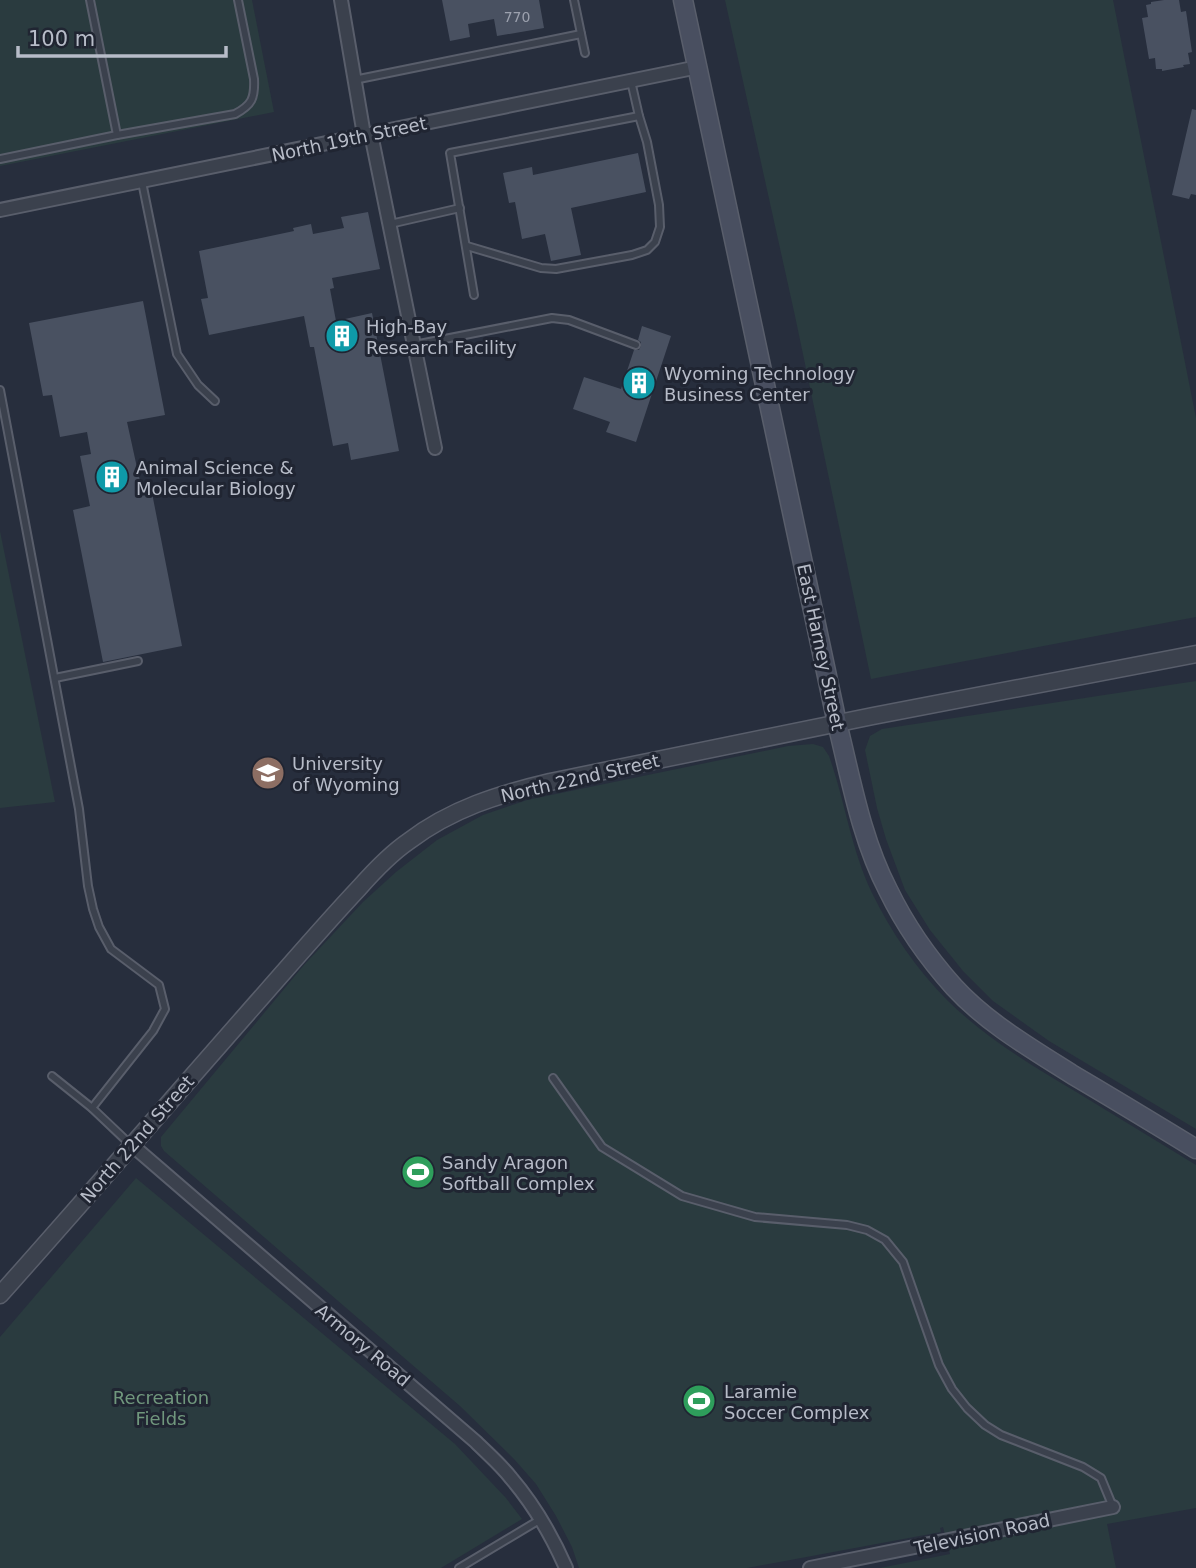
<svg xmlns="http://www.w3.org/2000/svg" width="1196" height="1568" viewBox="0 0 1196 1568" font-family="'DejaVu Sans',sans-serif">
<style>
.green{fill:#2a3b3f}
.building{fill:#495161}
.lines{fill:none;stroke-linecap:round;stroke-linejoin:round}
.service-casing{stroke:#595e6b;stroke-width:10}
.minor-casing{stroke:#595e6b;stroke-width:16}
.tertiary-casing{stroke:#595e6b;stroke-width:19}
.secondary-casing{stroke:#595e6b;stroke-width:21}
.service{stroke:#3b414d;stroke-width:6}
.minor{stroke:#3b414d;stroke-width:12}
.tertiary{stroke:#3b414d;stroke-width:16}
.secondary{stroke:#494f60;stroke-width:18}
.labels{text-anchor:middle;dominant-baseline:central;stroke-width:6;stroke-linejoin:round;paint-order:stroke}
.number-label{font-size:14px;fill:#9ca1ae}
.street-label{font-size:18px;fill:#b7bcc8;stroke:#202532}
.poi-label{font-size:18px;fill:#b7bcc8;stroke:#202532;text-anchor:start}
.park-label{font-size:18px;fill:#70977d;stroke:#202532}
</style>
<rect width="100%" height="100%" fill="#272e3d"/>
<g class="green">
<polygon points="0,0 252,0 274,112 0,166"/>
<polygon points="725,0 1113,0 1196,418 1196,617 871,679 795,316"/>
<polygon points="0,531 55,802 0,808"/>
<polygon points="1196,681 1196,1129 1049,1041 993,1001 963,971 930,930 905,890 886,839 877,808 865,750 870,736 882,729"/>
<path d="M 813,744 L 823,747 L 829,756 C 845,801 851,849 872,893 C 891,932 917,970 948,1001 C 985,1037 1029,1064 1073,1090 C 1114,1115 1155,1140 1196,1165 L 1196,1508 L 1107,1524 L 1116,1568 L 880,1568 L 950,1554 L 943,1527 L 940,1528 L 941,1532 L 747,1568 L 579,1568 L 572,1547 L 556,1516 L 536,1484 L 514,1459 L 460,1406 L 164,1151 L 161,1146 L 161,1137 L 304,965 L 363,902 L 396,872 L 437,840 L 483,815 L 527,800 L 788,746 Z"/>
<polygon points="136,1178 455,1444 506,1498 522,1519 441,1568 0,1568 0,1337"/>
</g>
<g class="building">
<polygon points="442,0 539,0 544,28 497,36 494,19 468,24 470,37 450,41"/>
<polygon points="1164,0 1179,0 1181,12 1186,11 1192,52 1188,53 1190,64 1183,65 1184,67 1162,71 1162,69 1156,69 1155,58 1149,59 1142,18 1148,17 1146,5 1151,4 1151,2"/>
<polygon points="1192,109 1196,110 1196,195 1191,194 1189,199 1172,195"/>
<polygon points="638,153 646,192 571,208 581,255 551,261 545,234 522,239 515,202 509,203 503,173 532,167 533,175"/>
<polygon points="368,212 380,269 332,278 334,288 330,289 336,321 372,313 399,451 351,460 348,443 333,446 314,347 310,347 304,316 209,335 201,299 208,298 199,251 294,231 293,228 311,224 313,234 344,228 341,217"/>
<polygon points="143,301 165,415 127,422 143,495 152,493 182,646 103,662 73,510 90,506 80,456 91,454 87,432 60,437 52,395 43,396 29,323"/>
<polygon points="642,326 671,336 636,442 606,432 610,422 573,409 584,377 621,389 634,350 639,350 641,346 641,342 638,340"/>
</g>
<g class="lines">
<defs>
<g id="service">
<polyline points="90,0 117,135"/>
<polyline points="574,0 585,53"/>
<polyline points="354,80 581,34"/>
<path d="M 0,159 L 117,135 L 235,114 C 252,105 255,98 254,79 L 238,0"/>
<polyline points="142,182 177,354 198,385 215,401"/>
<polyline points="390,224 460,208"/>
<polyline points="467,246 541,268 556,269 632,255 647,250 655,242 660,227 659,205 647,142 639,116 631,81"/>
<polyline points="474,295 450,153 639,116"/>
<polyline points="414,345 552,318 569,320 636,345"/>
<polyline points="0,390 79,809 88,886 93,909 99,927 111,949 159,985 165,1009 153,1031 92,1108"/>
<polyline points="55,678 138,661"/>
<polyline points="52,1076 92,1108 132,1146"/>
<polyline points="553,1078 602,1147 682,1196 755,1217 847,1225 867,1230 885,1240 903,1262 939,1365 952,1389 967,1408 985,1425 1001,1435 1083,1467 1101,1478 1113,1507"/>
<polyline points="459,1568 541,1519"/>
</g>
<g id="minor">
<polyline points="341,0 364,135"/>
<polyline points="371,134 435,448"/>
<polyline points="0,210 698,67"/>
<path d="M 133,1146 L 476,1442 C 488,1454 501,1465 511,1478 C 534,1505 552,1536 566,1568"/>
<polyline points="810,1568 1113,1507"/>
</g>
<path id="tertiary" d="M 0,1295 C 90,1194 178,1092 267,991 C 297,957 327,922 359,888 C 374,871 390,854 409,841 C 451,809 499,794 550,782 L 873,716 L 1196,654"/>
<path id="secondary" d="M 683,0 L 837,723 C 851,779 861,838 888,890 C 905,925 928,958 954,987 C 987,1023 1032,1049 1073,1075 C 1114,1099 1155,1124 1196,1149"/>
</defs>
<use href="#service" class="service-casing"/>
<use href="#minor" class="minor-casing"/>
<use href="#tertiary" class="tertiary-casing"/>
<use href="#secondary" class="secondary-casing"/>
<use href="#service" class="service"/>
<use href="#minor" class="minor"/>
<use href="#tertiary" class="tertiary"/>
<use href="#secondary" class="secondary"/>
</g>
<defs>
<symbol id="building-disc" viewBox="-11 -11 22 22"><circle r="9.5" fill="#0f9aa8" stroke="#202532"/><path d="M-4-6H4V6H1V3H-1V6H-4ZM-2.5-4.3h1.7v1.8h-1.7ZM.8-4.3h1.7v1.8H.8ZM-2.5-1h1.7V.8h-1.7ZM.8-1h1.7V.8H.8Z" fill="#fff"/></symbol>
<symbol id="university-disc" viewBox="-11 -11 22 22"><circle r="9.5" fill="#8d6e63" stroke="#202532"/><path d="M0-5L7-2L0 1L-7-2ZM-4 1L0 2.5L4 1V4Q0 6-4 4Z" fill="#fff"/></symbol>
<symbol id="stadium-disc" viewBox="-11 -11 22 22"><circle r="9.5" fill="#2e9e5b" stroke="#202532"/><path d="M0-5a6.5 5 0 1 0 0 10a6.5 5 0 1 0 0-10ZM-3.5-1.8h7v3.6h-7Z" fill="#fff"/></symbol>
</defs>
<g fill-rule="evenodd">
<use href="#building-disc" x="323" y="317" width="38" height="38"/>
<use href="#building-disc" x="620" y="364" width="38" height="38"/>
<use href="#building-disc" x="93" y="458" width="38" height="38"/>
<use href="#university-disc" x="249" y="754" width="38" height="38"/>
<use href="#stadium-disc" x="399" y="1153" width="38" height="38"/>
<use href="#stadium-disc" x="680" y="1382" width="38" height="38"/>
</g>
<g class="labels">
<g class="number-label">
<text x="517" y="17">770</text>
</g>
<g class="street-label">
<text transform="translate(349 139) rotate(-12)">North 19th Street</text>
<text transform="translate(821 647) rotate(78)">East Harney Street</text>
<text transform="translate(580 778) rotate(-13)">North 22nd Street</text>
<text transform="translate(137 1139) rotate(-49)">North 22nd Street</text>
<text transform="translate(363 1345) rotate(40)">Armory Road</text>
<text transform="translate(982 1534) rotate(-12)">Television Road</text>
</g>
<g class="poi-label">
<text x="366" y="326">High-Bay<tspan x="366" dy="21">Research Facility</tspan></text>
<text x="664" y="373">Wyoming Technology<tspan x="664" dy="21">Business Center</tspan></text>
<text x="136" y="467">Animal Science &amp;<tspan x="136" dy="21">Molecular Biology</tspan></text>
<text x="292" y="763">University<tspan x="292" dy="21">of Wyoming</tspan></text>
<text x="442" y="1162">Sandy Aragon<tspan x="442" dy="21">Softball Complex</tspan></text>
<text x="724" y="1391">Laramie<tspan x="724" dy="21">Soccer Complex</tspan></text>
</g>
<g class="park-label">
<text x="161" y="1397">Recreation<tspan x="161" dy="21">Fields</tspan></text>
</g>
</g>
<path d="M18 46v10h208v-10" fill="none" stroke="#b7bcc8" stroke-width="3.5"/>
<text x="28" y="46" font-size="21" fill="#b7bcc8" stroke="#202532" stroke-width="5" paint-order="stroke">100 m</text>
</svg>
